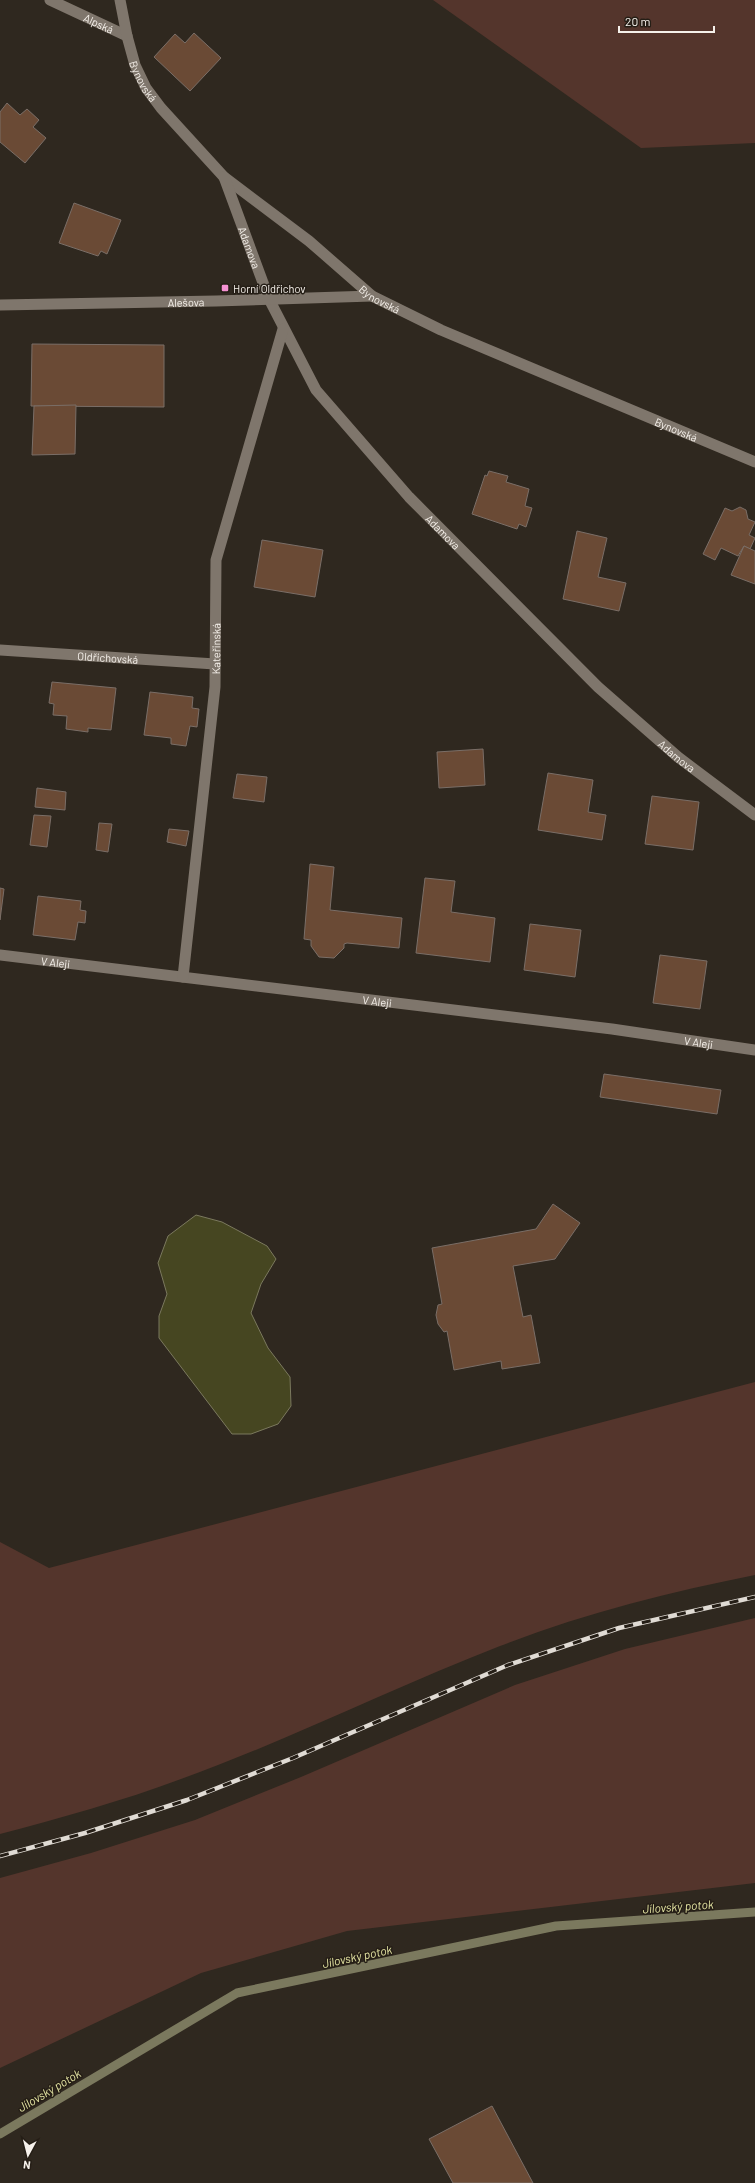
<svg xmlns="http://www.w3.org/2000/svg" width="755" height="2183" viewBox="0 0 755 2183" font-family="Barlow,sans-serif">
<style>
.green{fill:#54352c}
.water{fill:#464621;stroke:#7b795e}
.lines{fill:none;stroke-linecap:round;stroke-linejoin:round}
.stream{stroke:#7b795e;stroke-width:9}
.building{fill:#6a4a35;stroke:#7a6e67}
.minor{stroke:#7f766c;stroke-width:11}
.rail-casing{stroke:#e0dbd4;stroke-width:4.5}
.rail{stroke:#251e16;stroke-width:3;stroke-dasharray:9;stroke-linecap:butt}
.poi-dot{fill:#f591d2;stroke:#251e16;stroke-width:1.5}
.labels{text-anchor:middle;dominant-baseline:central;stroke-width:3;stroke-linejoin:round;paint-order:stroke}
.street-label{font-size:11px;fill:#f6f1eb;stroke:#251e16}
.poi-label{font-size:11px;fill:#f6f1eb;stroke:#251e16;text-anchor:start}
.water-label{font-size:12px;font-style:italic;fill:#e4e4a3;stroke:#251e16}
</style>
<rect width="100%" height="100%" fill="#2f281f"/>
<g class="green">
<polygon points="433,0 755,0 755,143 641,148"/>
<path d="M 755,1382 L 755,1575 C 669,1592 582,1614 500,1646 C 392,1688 289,1740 181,1779 C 122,1801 61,1818 0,1834 L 0,1542 L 49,1568 Z"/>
<polygon points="755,1618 755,1883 347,1931 201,1973 0,2068 0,1878 91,1853 195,1820 301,1777 515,1685 625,1649"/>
</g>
<polygon class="water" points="196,1215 222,1222 267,1246 276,1259 261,1284 251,1313 268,1348 290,1377 291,1406 278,1424 251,1434 232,1434 159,1338 159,1316 167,1294 158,1263 168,1236"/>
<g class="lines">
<polyline class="stream" points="0,2134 237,1993 556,1926 755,1912"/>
</g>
<g class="building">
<polygon points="194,33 221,58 190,91 154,57 175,34 185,43"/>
<polygon points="7,103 20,115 27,109 39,120 33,127 46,138 25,163 0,142 0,112"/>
<polygon points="74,203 121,220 107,254 101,251 98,256 59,243"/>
<polygon points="32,344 164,345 164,407 31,406"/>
<polygon points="76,405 75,454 32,455 34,406"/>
<polygon points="489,471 508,476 506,482 529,489 525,506 532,508 526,527 519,524 517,529 472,514 485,475 487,476"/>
<polygon points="740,507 746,510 748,519 755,522 749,535 755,538 750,549 744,546 738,556 721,548 715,560 703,554 725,508 732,511"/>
<polygon points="577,531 607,538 598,577 626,583 619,611 563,599"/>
<polygon points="262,540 323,550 315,597 254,587"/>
<polygon points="744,546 755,551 755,584 731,575"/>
<polygon points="52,682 116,688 111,730 88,728 88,732 66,729 67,716 53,715 54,704 49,703"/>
<polygon points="150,692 193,697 192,708 199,709 197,727 190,726 186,746 171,744 171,738 144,735"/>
<polygon points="483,749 485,785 439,788 437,752"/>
<polygon points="548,773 593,780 588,812 606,815 602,840 538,830"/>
<polygon points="237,774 267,777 264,802 233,798"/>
<polygon points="37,788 66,792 65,810 35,807"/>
<polygon points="652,796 699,802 693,850 645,844"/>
<polygon points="34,815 51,816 47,847 30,845"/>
<polygon points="99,823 112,824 108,852 96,850"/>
<polygon points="169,829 189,831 186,846 167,842"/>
<polygon points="310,864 334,867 330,910 402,918 399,948 347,943 344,944 344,948 334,958 319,957 311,946 311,940 304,939"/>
<polygon points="425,878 455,881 451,912 495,918 490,962 416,953"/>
<polygon points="0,888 4,889 0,920"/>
<polygon points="38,896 81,901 80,910 86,911 85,923 78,922 75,940 33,935"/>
<polygon points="530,924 581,930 575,977 524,970"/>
<polygon points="660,955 707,961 700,1009 653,1003"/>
<polygon points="604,1074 721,1090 717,1114 600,1097"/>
<polygon points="553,1204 580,1223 555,1259 513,1266 523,1317 531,1315 540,1363 502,1369 501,1361 454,1370 447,1331 444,1332 438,1324 436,1315 438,1305 442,1304 432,1248 536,1229"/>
<polygon points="492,2106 533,2183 453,2183 429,2139"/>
</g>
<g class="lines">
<g class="minor">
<path id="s1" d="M 50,0 L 127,36"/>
<path id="s2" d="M 120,0 L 127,36 L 135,65 L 146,88 L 161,108 L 224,177 L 309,241 L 372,296 L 441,330 L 755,462"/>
<path id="s3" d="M 224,177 L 269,299 L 316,390 L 409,497 L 598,687 L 678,757 L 755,815"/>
<path id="s4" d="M 0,305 L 216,301 L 372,296"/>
<path id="s5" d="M 0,650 L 215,664"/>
<path id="s6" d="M 0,955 L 612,1029 L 755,1050"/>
<path id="s7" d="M 183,977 L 215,687 L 216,560 L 283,329"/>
</g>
<defs>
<polyline id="rail" points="0,1856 85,1833 187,1800 293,1758 508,1665 619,1628 755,1597"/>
</defs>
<use href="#rail" class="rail-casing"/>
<use href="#rail" class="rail"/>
</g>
<rect class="poi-dot" x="221" y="284" width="8" height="8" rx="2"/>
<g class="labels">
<g class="street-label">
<text stroke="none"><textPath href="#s1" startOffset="54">Alpská</textPath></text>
<text stroke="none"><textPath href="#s2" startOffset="85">Bynovská</textPath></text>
<text stroke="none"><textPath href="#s3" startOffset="75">Adamova</textPath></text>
<text stroke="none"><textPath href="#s2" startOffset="409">Bynovská</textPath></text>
<text stroke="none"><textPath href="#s4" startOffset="186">Alešova</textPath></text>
<text stroke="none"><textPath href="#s2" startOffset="733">Bynovská</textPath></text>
<text stroke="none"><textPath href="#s3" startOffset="423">Adamova</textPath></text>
<text stroke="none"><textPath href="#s7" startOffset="330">Kateřinská</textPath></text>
<text stroke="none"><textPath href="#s5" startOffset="108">Oldřichovská</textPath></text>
<text stroke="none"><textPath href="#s3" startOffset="747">Adamova</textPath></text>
<text stroke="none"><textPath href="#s6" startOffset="56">V Aleji</textPath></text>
<text stroke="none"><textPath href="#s6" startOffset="380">V Aleji</textPath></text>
<text stroke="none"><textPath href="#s6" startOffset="704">V Aleji</textPath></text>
</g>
<g class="poi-label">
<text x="233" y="288">Horní Oldřichov</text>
</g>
<g class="water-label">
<text transform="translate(678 1906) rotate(-4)">Jílovský potok</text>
<text transform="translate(357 1956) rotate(-12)">Jílovský potok</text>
<text transform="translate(49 2090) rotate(-31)">Jílovský potok</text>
</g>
</g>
<g transform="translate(28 2155) rotate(187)" stroke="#251e16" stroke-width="3" paint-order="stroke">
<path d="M0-3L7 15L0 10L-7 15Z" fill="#f6f1eb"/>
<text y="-6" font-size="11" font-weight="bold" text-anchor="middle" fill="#f6f1eb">N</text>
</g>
<path d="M619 26v6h95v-6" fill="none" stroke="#f6f1eb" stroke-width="2"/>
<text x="625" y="26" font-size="12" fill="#f6f1eb" stroke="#251e16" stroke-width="3" paint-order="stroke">20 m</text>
</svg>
